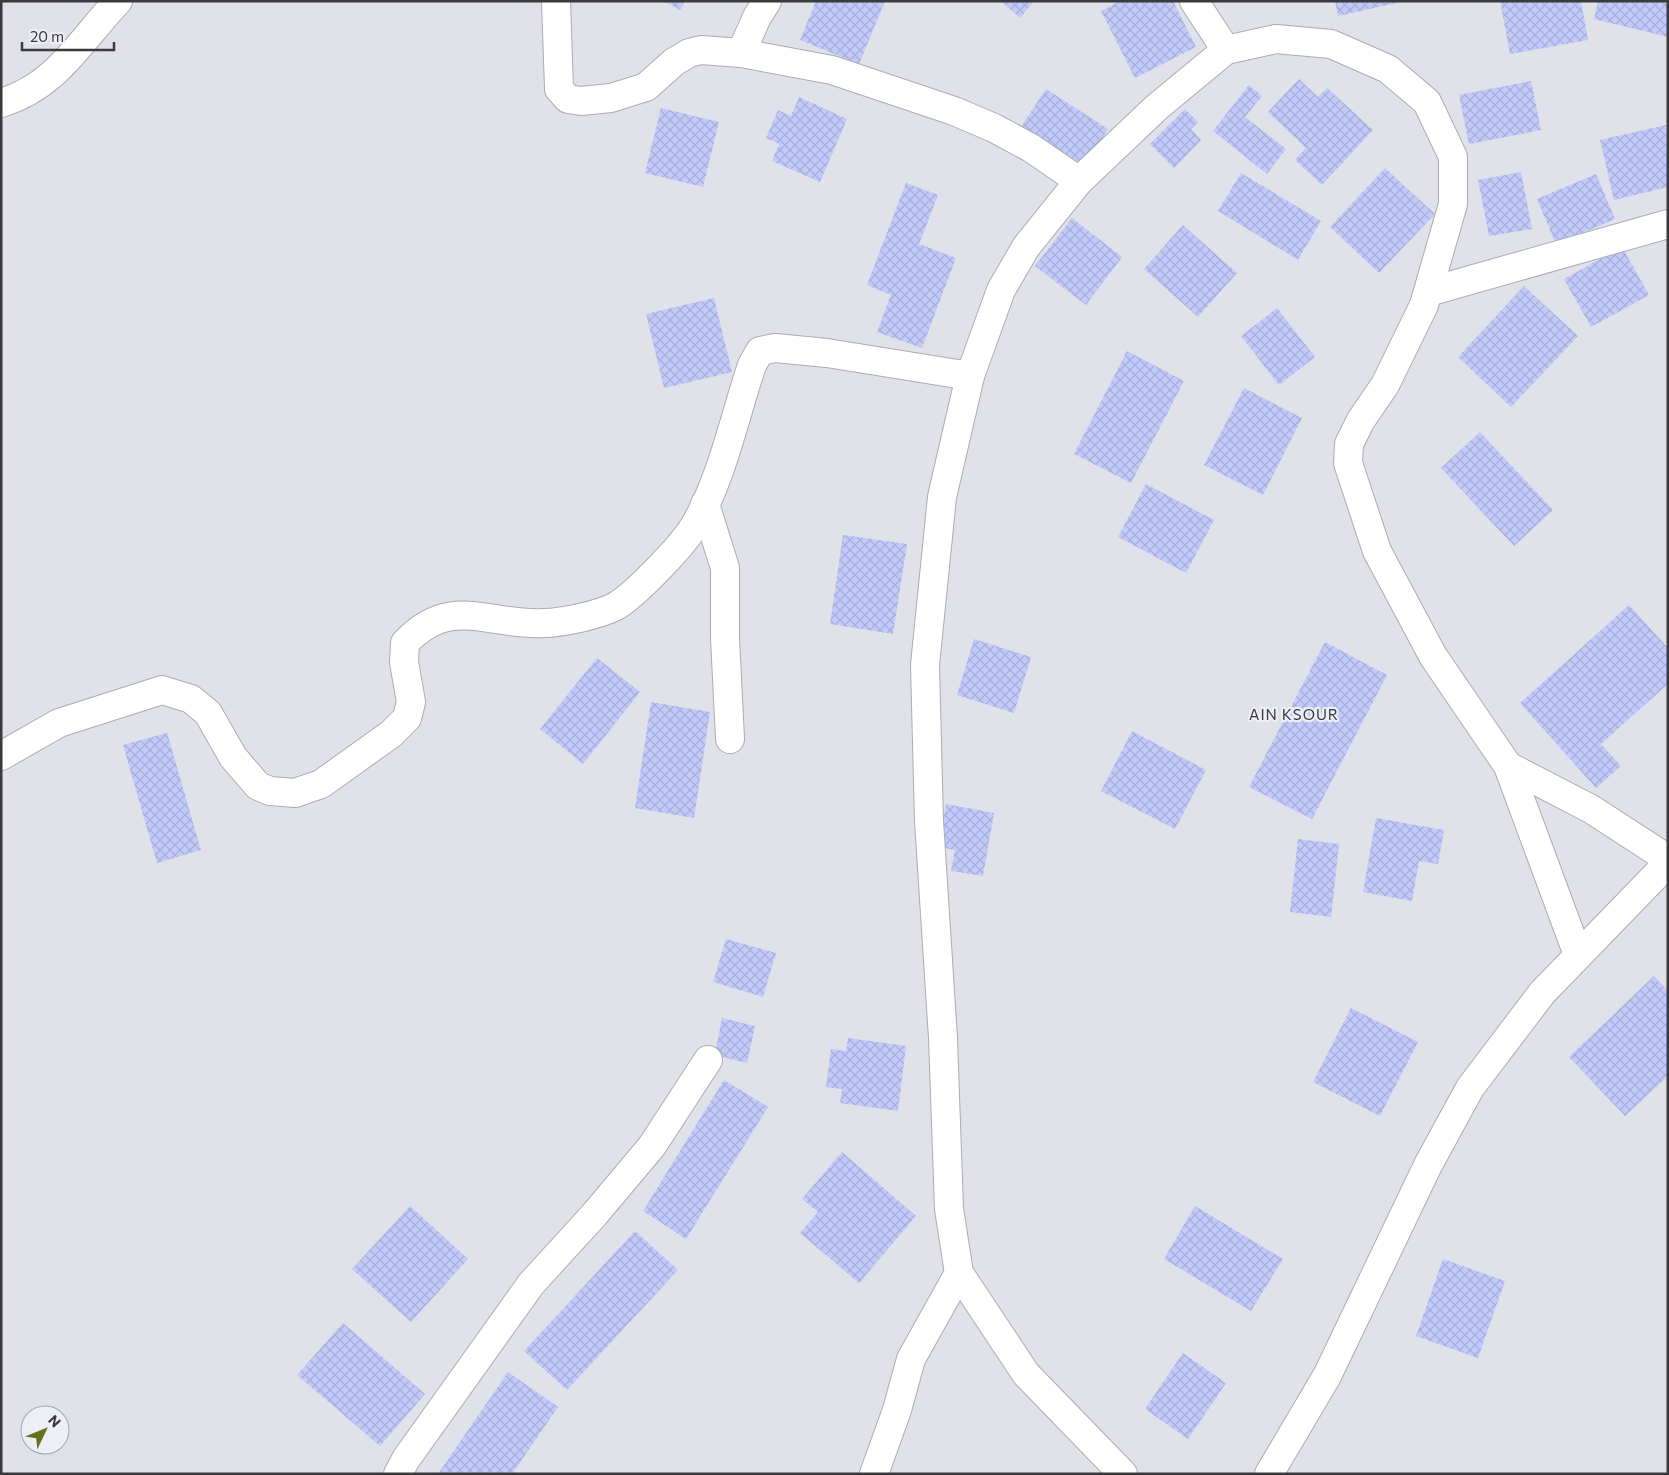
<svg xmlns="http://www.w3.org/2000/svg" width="1669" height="1475" viewBox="0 0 1669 1475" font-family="Commissioner,sans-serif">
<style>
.building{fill:url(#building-cross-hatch)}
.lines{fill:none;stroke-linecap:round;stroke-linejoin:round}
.minor-casing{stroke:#abacb3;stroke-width:30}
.secondary-casing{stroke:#abacb3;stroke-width:30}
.minor{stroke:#fff;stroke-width:28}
.secondary{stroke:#fff;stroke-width:28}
.labels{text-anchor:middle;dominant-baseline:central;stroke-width:4.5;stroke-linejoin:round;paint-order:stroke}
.quarter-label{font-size:15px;letter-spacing:1px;fill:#3a3a3d;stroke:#edeef6}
</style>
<defs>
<pattern id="building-cross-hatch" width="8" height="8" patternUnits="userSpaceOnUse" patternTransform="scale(1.25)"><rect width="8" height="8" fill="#c2cafb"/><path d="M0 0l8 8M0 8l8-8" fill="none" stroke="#a7aed8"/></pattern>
</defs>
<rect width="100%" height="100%" fill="#e0e1e9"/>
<g class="building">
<polygon points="664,1 685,1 680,10"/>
<polygon points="816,1 885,1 859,64 800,40"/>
<polygon points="1001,1 1034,1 1020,18"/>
<polygon points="1120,1 1173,1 1196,47 1135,78 1101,11"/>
<polygon points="1335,1 1401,1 1401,2 1338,16"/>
<polygon points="1500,1 1581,1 1588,40 1510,54"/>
<polygon points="1598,1 1668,1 1668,37 1594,19"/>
<polygon points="1299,79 1318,97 1327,88 1373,130 1322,185 1295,160 1306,148 1268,112"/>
<polygon points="1531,81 1541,130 1469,144 1459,95"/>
<polygon points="1249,85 1262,96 1245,117 1286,149 1267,174 1213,131"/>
<polygon points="1046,89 1108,129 1084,168 1021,127"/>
<polygon points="799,97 847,119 820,182 772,161 779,144 766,138 778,110 791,116"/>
<polygon points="661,108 719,122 703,187 645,173"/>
<polygon points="1185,109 1198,122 1191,129 1201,140 1174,168 1150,144"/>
<polygon points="1666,125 1668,187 1614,200 1600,140"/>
<polygon points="1385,168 1435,214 1379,273 1330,227"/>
<polygon points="1521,172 1532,229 1489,236 1478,180"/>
<polygon points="1241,173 1321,221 1298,260 1218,211"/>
<polygon points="1596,174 1615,219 1556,244 1537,199"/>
<polygon points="906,183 938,195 919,244 956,258 922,348 877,332 891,295 867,285"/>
<polygon points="1072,218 1122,257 1086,305 1035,266"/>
<polygon points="1183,225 1237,273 1198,317 1144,269"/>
<polygon points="1622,247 1649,295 1591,327 1564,279"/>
<polygon points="1524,286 1578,336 1511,407 1458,357"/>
<polygon points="714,298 732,372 664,388 646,314"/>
<polygon points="1277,308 1315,357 1279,385 1241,336"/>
<polygon points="1127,351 1184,381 1131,483 1074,454"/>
<polygon points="1244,388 1302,418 1263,495 1204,465"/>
<polygon points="1480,432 1553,510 1514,546 1441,468"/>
<polygon points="1146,484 1214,520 1186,573 1118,537"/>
<polygon points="843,535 907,544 893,634 830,624"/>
<polygon points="1629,605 1668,648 1668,684 1601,744 1621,766 1596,788 1520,703"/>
<polygon points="974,639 1031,657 1014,713 957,695"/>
<polygon points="1325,642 1387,675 1312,819 1249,787"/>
<polygon points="597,658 640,692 583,764 540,729"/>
<polygon points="651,702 710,712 694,818 635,808"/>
<polygon points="1132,731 1206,770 1175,829 1101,791"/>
<polygon points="167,733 201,850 157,863 123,745"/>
<polygon points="946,804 994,813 983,876 951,871 955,850 939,847"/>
<polygon points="1376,818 1444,830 1438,864 1419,861 1412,901 1363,892"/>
<polygon points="1298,839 1339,844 1331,917 1290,912"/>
<polygon points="726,939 776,953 763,997 713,982"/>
<polygon points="1654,976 1668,991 1668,1076 1625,1116 1569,1057"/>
<polygon points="1351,1008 1418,1042 1380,1116 1313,1082"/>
<polygon points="722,1018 755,1026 747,1063 715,1055"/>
<polygon points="848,1038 906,1046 898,1111 840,1103 842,1089 826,1087 831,1049 846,1051"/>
<polygon points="724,1080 768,1107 686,1239 643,1211"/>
<polygon points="842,1152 916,1216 859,1283 800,1233 818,1212 802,1199"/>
<polygon points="410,1206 468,1259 411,1322 352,1269"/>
<polygon points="1195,1206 1283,1259 1251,1311 1164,1259"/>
<polygon points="635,1231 678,1270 567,1390 524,1351"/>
<polygon points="1443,1259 1505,1281 1478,1358 1416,1336"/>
<polygon points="343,1323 425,1394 380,1446 297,1375"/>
<polygon points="1183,1353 1226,1383 1188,1439 1145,1409"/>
<polygon points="508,1372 558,1407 512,1474 438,1474"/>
</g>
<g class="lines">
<defs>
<g id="minor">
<polyline points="556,1 559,89 568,99 581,101 611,98 646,87 674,62 689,53 701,50 741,53 832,70 954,111 994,128 1031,148 1079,181"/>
<polyline points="1194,1 1226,50"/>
<polyline points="741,53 757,17 767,1"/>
<path d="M 1,103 C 57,86 80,41 118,1"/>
<polyline points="1428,292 1668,224"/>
<polyline points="705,504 725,568 725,638 730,739"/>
<path d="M 1,756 L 59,723 L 162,690 L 191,699 L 208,713 L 233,757 L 258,786 L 270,791 L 295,793 L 321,784 L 391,734 L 407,718 L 411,702 L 404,662 L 405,643 C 451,594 488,626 543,623 C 562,623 599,615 616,606 C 635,595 681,547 693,528 C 721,483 735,415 752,365 L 760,351 L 775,348 L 827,353 L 970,376"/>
<polyline points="1508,766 1591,809 1668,859"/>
<polyline points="398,1474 406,1459 531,1284 594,1215 652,1146 708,1060"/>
<polyline points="874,1474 897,1410 911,1359 959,1273"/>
<polyline points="1123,1474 1026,1374 959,1273 949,1209 943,1038 929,821 925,665 942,497 970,376 1001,290 1026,247 1079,181 1157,107 1226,50 1276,39 1331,44 1388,69 1427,102 1453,157 1453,204 1424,305 1385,385 1361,420 1349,444 1348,463 1377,551 1433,656 1508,766 1578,955"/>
</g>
<polyline id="secondary" points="1269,1474 1327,1376 1428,1165 1470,1088 1542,993 1668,863"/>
</defs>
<use href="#minor" class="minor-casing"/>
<use href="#secondary" class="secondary-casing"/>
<use href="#minor" class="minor"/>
<use href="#secondary" class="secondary"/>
</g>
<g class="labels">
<g class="quarter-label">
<text x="1294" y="714">AIN KSOUR</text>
</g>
</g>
<rect width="1669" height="1475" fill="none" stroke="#3a3a3d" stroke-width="5"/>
<g transform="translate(45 1430) rotate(47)"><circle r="24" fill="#edeef6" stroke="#a5a6ac"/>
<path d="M0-4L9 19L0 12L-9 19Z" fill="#65711c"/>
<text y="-8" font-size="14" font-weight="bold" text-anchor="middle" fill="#3a3a3d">N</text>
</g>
<path d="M22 42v8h92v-8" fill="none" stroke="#3a3a3d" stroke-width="2.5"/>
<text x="30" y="42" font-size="15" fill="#3a3a3d" stroke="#edeef6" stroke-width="4" paint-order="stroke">20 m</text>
</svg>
